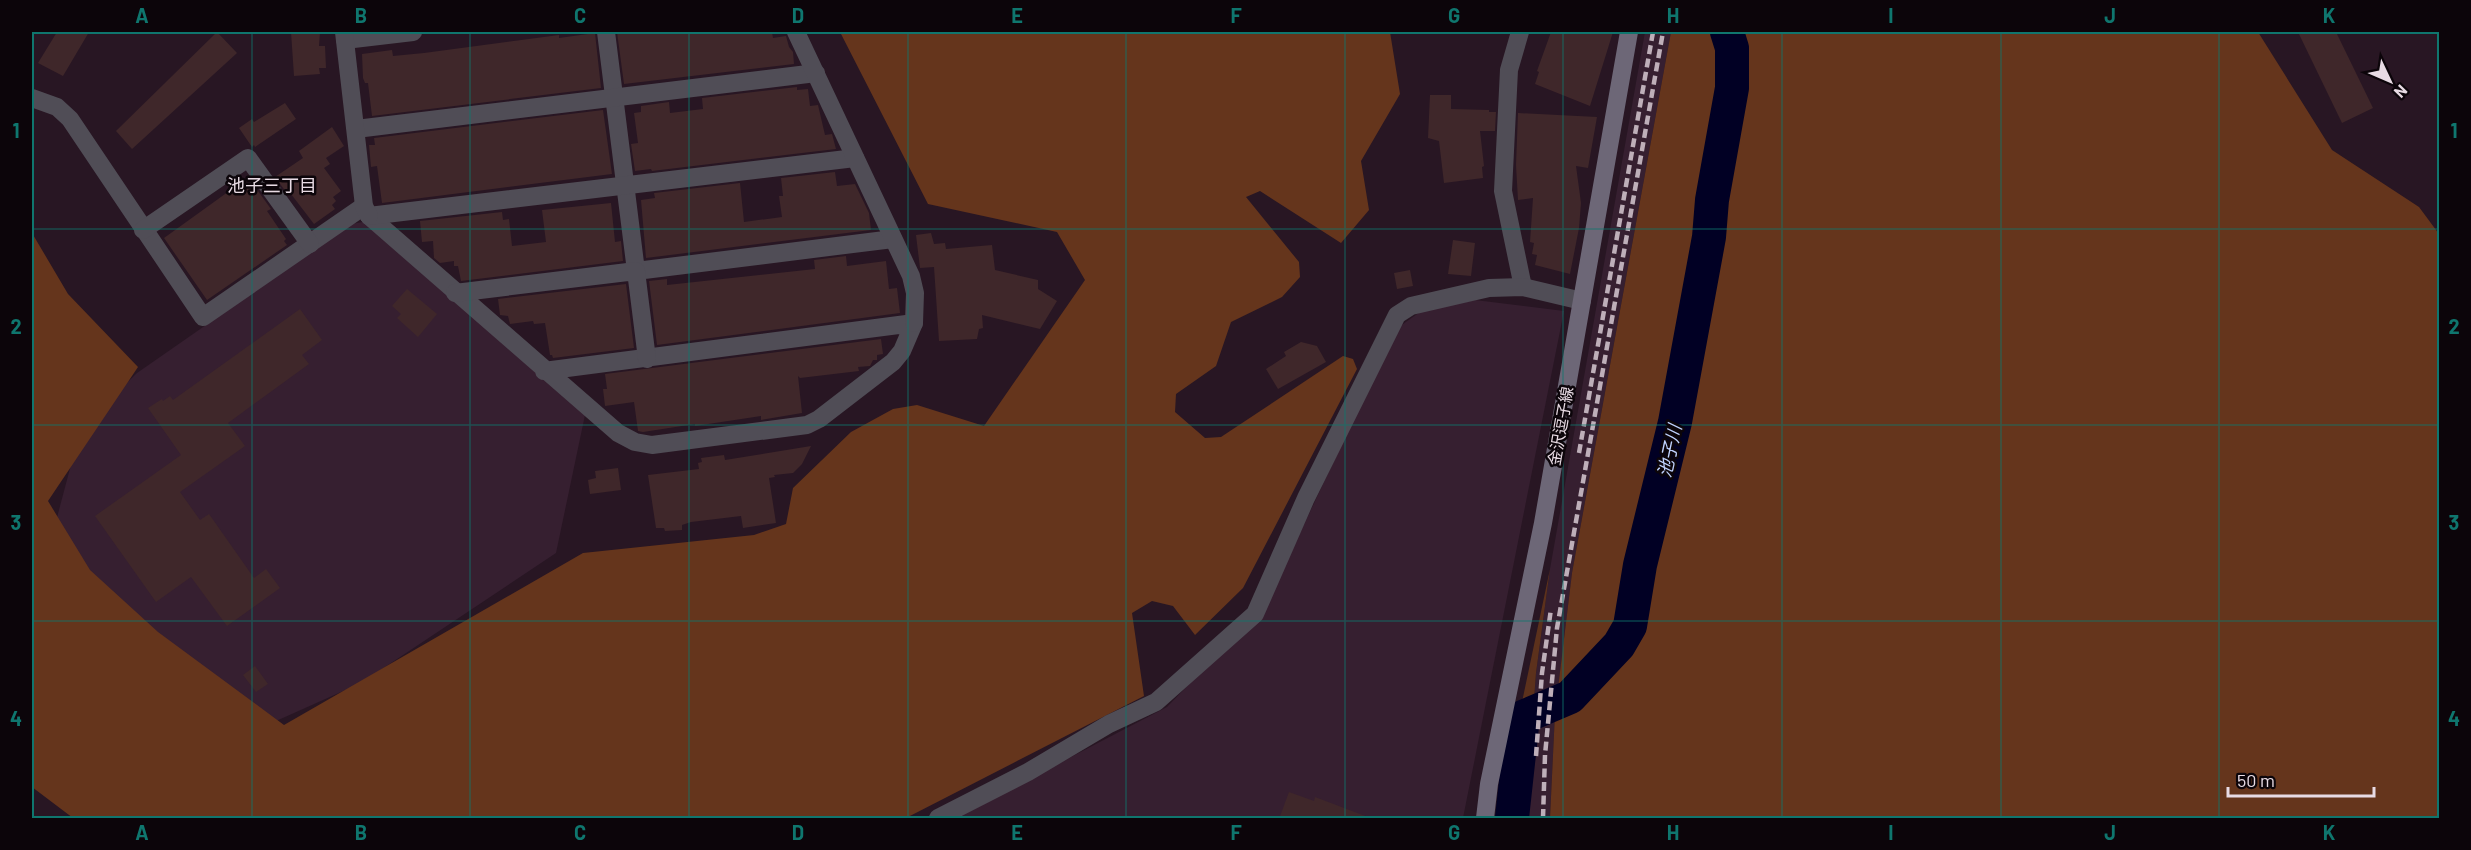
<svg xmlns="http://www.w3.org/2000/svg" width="2471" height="850" viewBox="0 0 2471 850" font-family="Barlow,'Noto Sans JP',sans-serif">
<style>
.built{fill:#361f30}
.green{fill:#5c311c}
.forest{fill:#65351c}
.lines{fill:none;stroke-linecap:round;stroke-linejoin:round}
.river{stroke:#010024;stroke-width:34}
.building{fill:#3f272a}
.minor{stroke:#504d56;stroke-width:18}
.tertiary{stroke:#504d56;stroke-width:18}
.secondary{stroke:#6d6777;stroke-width:18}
.rail{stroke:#beafb9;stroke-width:4.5;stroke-dasharray:9 4.5;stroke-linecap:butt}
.grid{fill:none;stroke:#0f766e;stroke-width:1.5;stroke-opacity:0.55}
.labels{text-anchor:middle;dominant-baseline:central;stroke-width:5;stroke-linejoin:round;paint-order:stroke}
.street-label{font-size:16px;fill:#e8dbe4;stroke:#0c050a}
.neighbourhood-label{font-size:18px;fill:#e8dbe4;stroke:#0c050a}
.water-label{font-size:18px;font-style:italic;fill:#bfd2fe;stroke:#0c050a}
.neatline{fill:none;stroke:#0f766e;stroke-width:2}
.grid-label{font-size:20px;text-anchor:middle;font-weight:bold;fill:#0f766e}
</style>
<rect width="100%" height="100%" fill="#281623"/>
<g class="built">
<polygon points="1645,32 1671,32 1572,573 1558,690 1534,700 1536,673 1550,569"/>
<polygon points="363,222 585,415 556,553 361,683 256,730 46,559 81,427 137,373 351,224"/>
<polygon points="1475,300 1564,311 1463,818 954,818 1167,707 1227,645 1260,618 1396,329 1420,312"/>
<polygon points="1555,713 1550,818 1528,818 1531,722"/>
</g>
<g class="green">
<polygon points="1550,569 1536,673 1534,700 1522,702"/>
<polygon points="1531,722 1528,818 1503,818 1518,726"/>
</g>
<g class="forest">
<polygon points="840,32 1390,32 1400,94 1361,161 1369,210 1341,243 1260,191 1246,197 1299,262 1300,277 1282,297 1231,322 1216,366 1176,394 1175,412 1205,438 1221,437 1343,356 1353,359 1357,369 1243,588 1195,635 1173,606 1152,601 1132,613 1144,696 906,818 73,818 32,787 32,233 68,294 138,367 48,501 90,570 158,632 284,725 583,553 754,535 786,524 793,488 851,432 893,409 917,405 984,426 1085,280 1057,232 928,204"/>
<polygon points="1671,32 2258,32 2332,150 2419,207 2439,234 2439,818 1550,818 1555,713 1572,573"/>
</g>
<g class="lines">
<polyline class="river" points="1512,818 1523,717 1570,697 1619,645 1630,626 1640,565 1675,422 1709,237 1712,200 1732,88 1732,48 1727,32"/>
</g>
<g class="building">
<polygon points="57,32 89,32 63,76 38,63"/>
<polygon points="217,32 237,53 132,149 116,131"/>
<polygon points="291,32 320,32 319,46 325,46 326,68 319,68 320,74 294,76"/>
<polygon points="617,32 772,32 773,38 786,36 789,47 793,52 794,64 624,84"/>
<polygon points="1551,32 1613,32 1590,106 1535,84 1539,72 1537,71"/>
<polygon points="2298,32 2336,32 2373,108 2342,123"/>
<polygon points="595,33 601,88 372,116 368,83 365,83 363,78 362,54 392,50 393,56 424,53 559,35 559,38"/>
<polygon points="797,87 797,90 808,89 810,106 818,105 825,135 832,134 836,149 652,171 651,169 635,171 631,144 638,143 634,113 641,112 641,106 669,102 670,113 703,109 702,98"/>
<polygon points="1430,95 1451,95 1451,109 1489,110 1489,112 1496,112 1495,131 1480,131 1484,166 1482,167 1483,178 1444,183 1439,141 1428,138"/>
<polygon points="285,103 296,119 255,147 254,145 252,147 239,128 252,119 254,122"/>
<polygon points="603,110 612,174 382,203 377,166 371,167 369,145 375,145 374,138"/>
<polygon points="1518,113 1597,117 1588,168 1576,166 1581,203 1579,228 1570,274 1535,265 1537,255 1532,254 1534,243 1530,242 1533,198 1518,200 1516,165"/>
<polygon points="332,127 344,146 326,158 330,164 324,168 341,191 333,197 336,201 332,205 335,209 314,224 291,194 289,196 275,177 303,158 299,151"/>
<polygon points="835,172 837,186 855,184 869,213 871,230 646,258 641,200 655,198 654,193 740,183 744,222 782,217 779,196 783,196 781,178"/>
<polygon points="253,184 271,209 267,211 286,239 284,241 287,245 207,300 164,238 232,189 235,193 242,188 244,190"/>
<polygon points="611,203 615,242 621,241 623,261 461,281 458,266 454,266 454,261 440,263 434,258 433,241 422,242 420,221 502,212 503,220 509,219 512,246 546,242 542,210"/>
<polygon points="931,233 934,244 945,243 946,249 992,245 995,270 1038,280 1038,289 1057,301 1040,329 982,315 983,328 979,329 977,339 939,341 934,267 920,268 916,235"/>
<polygon points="1453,240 1475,243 1471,276 1448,274"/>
<polygon points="846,256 847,266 886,261 889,289 897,288 900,313 657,345 649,281 667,279 667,285 815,269 814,260"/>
<polygon points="1410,270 1413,286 1397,289 1394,273"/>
<polygon points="626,284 634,348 553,358 552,355 550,355 545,323 534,324 533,321 510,324 508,316 500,315 498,299"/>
<polygon points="407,289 437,314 418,337 397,318 401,314 392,306"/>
<polygon points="300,309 322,340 302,355 309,364 228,423 245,446 180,492 200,520 209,514 254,578 266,569 280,588 227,626 191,577 156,602 95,516 181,455 148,408 162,399 163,401 170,396 173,400"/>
<polygon points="881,339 883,354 877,355 877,360 873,360 870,366 858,367 859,371 800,378 798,376 802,413 761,420 761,416 695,426 695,424 643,432 638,431 634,402 605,406 603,389 607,389 605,374"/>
<polygon points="1301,342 1317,346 1326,362 1278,389 1266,369 1286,356 1284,352"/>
<polygon points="811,446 802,464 793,473 774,475 775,477 769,478 776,523 743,528 741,516 691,522 682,525 682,530 665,531 664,528 656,528 648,475 699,469 698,463 702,462 701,458 724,455 725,460"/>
<polygon points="618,468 621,490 590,494 588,480 596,478 595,471"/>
<polygon points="255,666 268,684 256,692 243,675"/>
<polygon points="1289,792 1314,801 1315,797 1368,817 1368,819 1279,819"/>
</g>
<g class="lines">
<g class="minor">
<polyline points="606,32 636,271 893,239"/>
<polyline points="1520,32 1509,70 1503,191 1523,287"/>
<polyline points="345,40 413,32"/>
<polyline points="32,98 57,107 70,119 203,317 364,206"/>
<polyline points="356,129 816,73"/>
<polyline points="369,216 618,433 635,442 652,445 807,425 819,419 893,362 902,351 914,323 544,371"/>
<polyline points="369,216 855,158"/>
<polyline points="143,230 248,158 310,244"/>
<polyline points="455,293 636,271 647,359"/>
<polyline points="938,818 1028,772 1109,724 1156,702 1255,614 1306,498 1397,315 1411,306 1489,288 1523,287 1582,301"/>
</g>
<g class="tertiary">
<polyline points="344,32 364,206 369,216"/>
<polyline points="796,32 911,276 915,293 914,323"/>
</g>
<polyline class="secondary" points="1485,818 1489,784 1543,523 1629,32"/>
<g class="rail">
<polyline points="1579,453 1653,32"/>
<polyline points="1536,756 1542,673 1551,609"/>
<polyline points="1543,818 1545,755 1557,628 1663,32"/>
</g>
</g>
<path class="grid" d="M 252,32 L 252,818M 470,32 L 470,818M 689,32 L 689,818M 908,32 L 908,818M 1126,32 L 1126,818M 1345,32 L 1345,818M 1563,32 L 1563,818M 1782,32 L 1782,818M 2001,32 L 2001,818M 2219,32 L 2219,818M 32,229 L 2440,229M 32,425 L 2440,425M 32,621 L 2440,621"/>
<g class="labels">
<g class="street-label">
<text transform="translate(1560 426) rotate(-80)">金沢逗子線</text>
</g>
<g class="neighbourhood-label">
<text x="272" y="185">池子三丁目</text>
</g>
<g class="water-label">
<text transform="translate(1669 451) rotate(-78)">池子川</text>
</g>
</g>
<rect width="2471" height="850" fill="none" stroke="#0c050a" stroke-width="66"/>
<g transform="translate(2390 81) rotate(134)" stroke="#0c050a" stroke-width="4.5" paint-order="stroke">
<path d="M0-4.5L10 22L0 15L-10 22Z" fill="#e8dbe4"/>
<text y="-9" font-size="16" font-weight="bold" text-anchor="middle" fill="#e8dbe4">N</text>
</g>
<path d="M2228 787v9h146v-9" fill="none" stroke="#e8dbe4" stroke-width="3"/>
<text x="2237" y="787" font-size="18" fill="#e8dbe4" stroke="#0c050a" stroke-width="4.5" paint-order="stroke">50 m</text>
<rect x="33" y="33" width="2405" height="784" class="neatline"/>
<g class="grid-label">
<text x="142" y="23">A</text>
<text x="361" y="23">B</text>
<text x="580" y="23">C</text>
<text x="798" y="23">D</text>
<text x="1017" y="23">E</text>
<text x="1236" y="23">F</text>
<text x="1454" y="23">G</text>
<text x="1673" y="23">H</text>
<text x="1891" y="23">I</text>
<text x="2110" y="23">J</text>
<text x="2329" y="23">K</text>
<text x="16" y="138">1</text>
<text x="2454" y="138">1</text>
<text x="16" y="334">2</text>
<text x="2454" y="334">2</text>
<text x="16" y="530">3</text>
<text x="2454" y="530">3</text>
<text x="16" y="726">4</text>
<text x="2454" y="726">4</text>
<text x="142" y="840">A</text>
<text x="361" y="840">B</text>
<text x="580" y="840">C</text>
<text x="798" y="840">D</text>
<text x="1017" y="840">E</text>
<text x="1236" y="840">F</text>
<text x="1454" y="840">G</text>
<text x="1673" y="840">H</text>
<text x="1891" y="840">I</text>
<text x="2110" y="840">J</text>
<text x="2329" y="840">K</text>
</g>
</svg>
